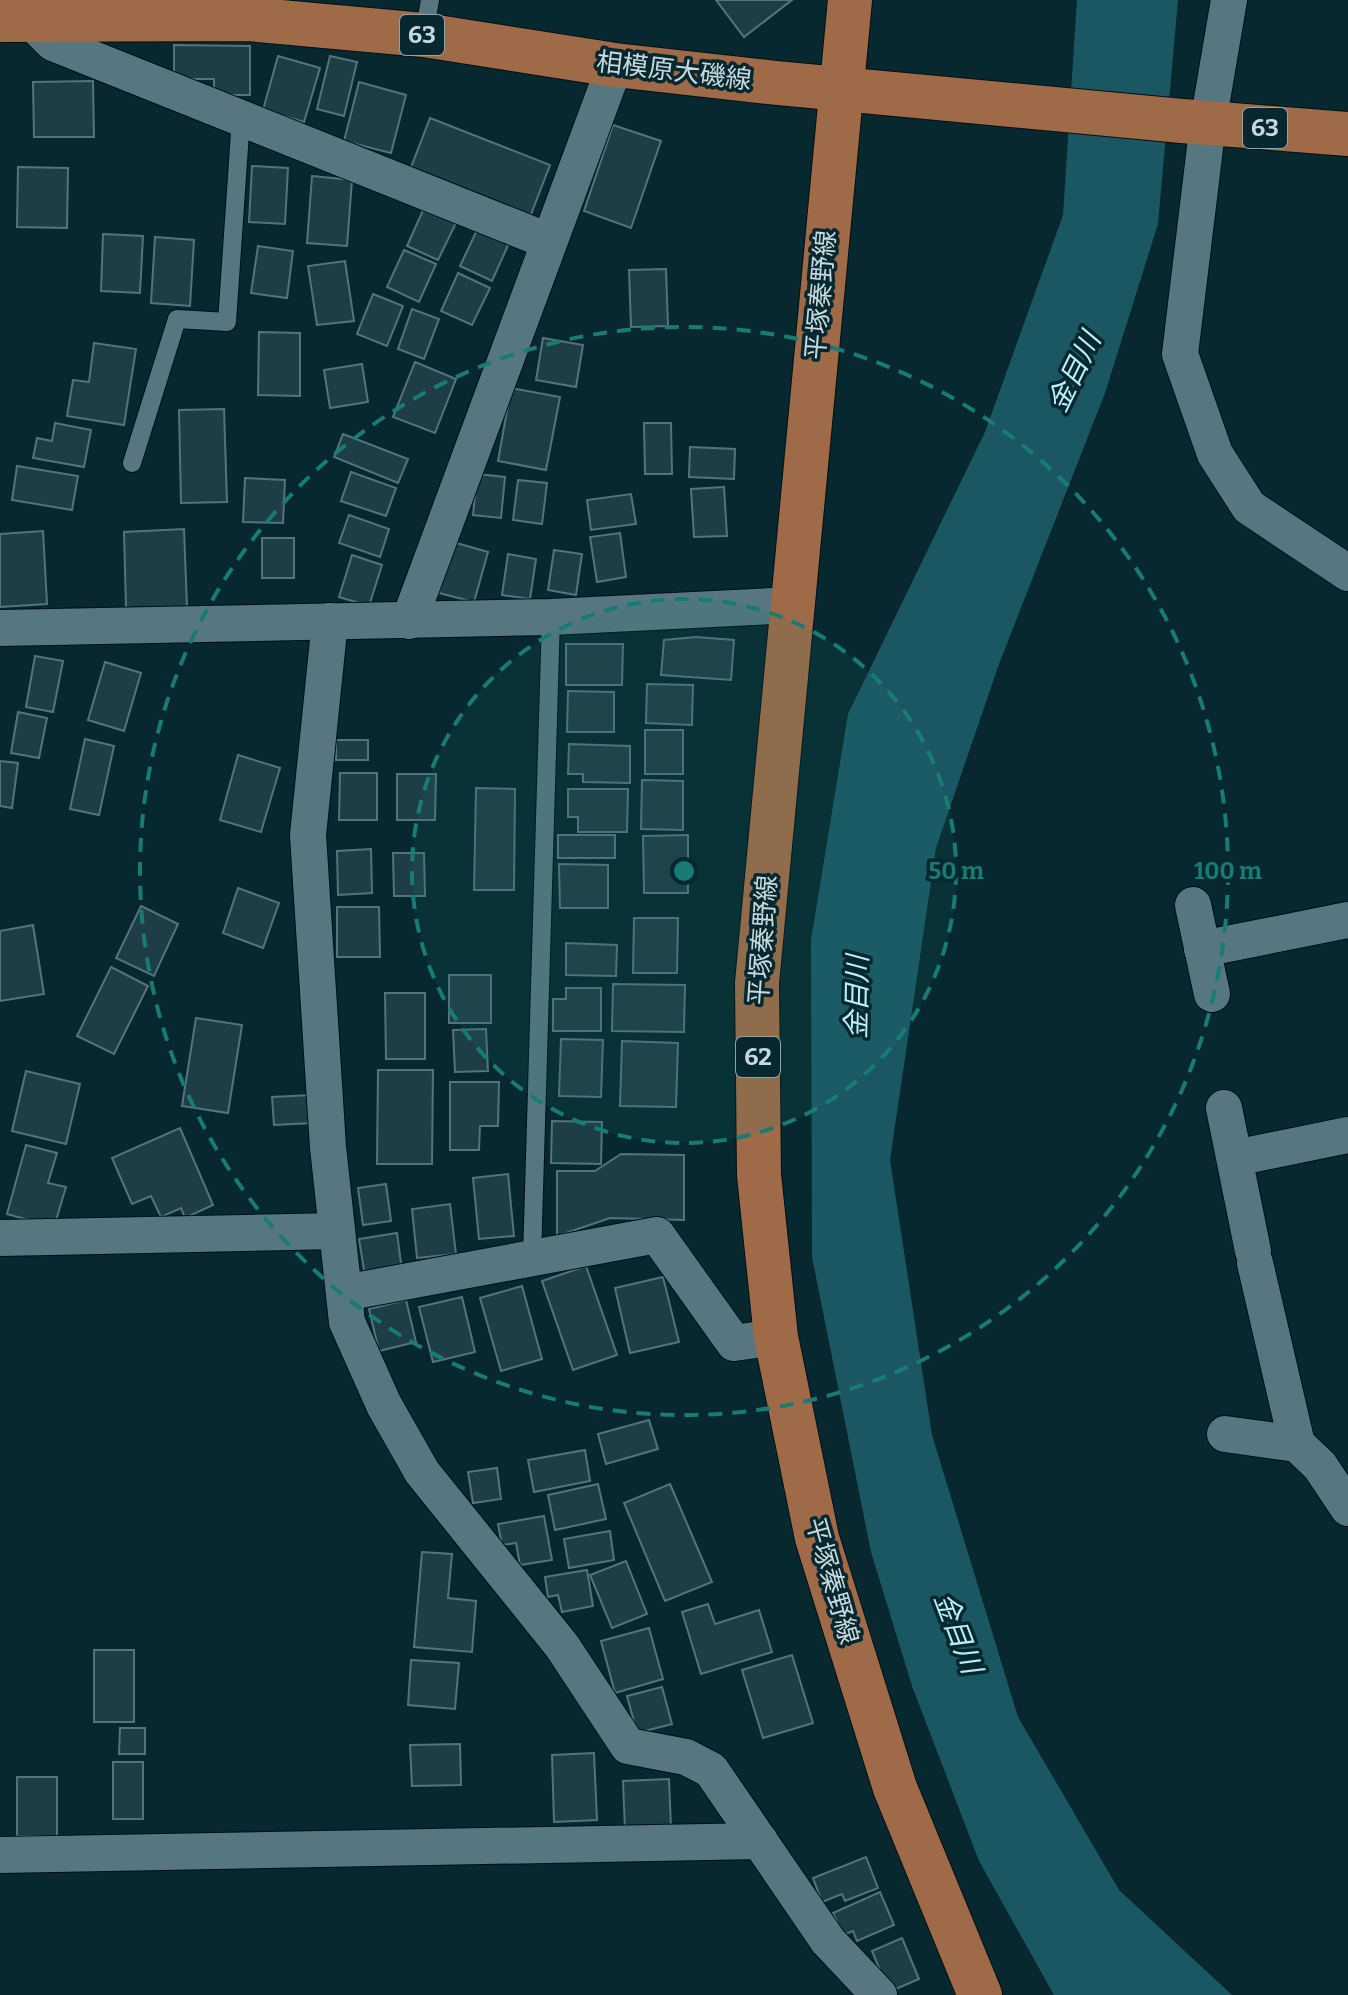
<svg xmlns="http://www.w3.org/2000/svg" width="1348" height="1995" viewBox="0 0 1348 1995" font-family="Bitter,'Noto Sans JP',serif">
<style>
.water{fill:#1b5763}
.building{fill:#1e3e45;stroke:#53747b;stroke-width:2}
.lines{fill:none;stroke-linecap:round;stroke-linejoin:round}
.service-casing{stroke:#001015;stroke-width:20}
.minor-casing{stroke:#001015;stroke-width:38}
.primary-casing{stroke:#001015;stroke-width:46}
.service{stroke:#56777f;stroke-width:18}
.minor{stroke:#56777f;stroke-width:36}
.primary{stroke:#9f6a47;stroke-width:44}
.ring{fill:none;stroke:#187b74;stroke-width:4;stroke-dasharray:14 10}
.labels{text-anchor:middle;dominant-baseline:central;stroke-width:7;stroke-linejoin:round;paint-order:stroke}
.shield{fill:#07282f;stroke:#8ea4a9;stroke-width:2}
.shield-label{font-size:24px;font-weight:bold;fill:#c8d9dd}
.street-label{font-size:26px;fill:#c8d9dd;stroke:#07282f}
.water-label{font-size:28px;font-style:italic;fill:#baeefa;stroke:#07282f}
.centre{fill:#187b74;stroke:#07282f;stroke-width:4}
.ring-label{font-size:24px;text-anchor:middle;font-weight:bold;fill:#187b74;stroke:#07282f;stroke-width:7;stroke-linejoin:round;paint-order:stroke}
</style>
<rect width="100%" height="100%" fill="#07282f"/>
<polygon class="water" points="1077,0 1178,0 1158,224 1105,393 999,664 936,848 890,1160 932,1435 1018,1717 1119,1890 1232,1995 1054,1995 979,1861 912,1686 871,1552 812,1257 811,940 848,714 985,432 1063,215"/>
<g class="building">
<polygon points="716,0 792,0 744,37"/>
<polygon points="174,45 250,46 250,95 214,95 214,79 174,79"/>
<polygon points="278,56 320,68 304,122 263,110"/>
<polygon points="330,56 357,62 344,116 317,109"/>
<polygon points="93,81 94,137 34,137 33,82"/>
<polygon points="359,82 406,95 391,153 344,141"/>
<polygon points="430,118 550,165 530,217 410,170"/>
<polygon points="613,125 661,141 631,228 584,211"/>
<polygon points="252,166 288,168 285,224 249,222"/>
<polygon points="18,167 68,168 67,228 17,227"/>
<polygon points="312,176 352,180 347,246 307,243"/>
<polygon points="424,208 456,223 438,260 407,246"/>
<polygon points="478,228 509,243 492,281 460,266"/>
<polygon points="103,234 143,236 140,293 101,291"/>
<polygon points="155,237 194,240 190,306 151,303"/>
<polygon points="258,246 293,251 287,298 251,293"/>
<polygon points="404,250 436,264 419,302 387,287"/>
<polygon points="345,261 354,321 317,325 308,266"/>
<polygon points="666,269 668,326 631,327 629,270"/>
<polygon points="458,273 490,288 472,325 441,311"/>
<polygon points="373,294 403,306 387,346 357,334"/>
<polygon points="412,309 439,319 424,359 398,349"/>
<polygon points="259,332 300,333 300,396 258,395"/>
<polygon points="543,338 583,345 576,387 536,380"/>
<polygon points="94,343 136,349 124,425 67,416 73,380 89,382"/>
<polygon points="415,362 456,379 435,433 393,417"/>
<polygon points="362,364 368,402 330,408 324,370"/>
<polygon points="511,388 560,397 546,470 498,461"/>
<polygon points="224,409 227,502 181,503 179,410"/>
<polygon points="55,423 91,430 84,467 33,458 37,438 52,441"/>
<polygon points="644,423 671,423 672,474 645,474"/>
<polygon points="343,434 408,459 398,483 334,457"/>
<polygon points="690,447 735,449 734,479 689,477"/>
<polygon points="17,466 78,476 72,510 12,500"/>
<polygon points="351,472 396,488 386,516 341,501"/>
<polygon points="477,474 505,477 501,518 473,515"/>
<polygon points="245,478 285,480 283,523 243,522"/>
<polygon points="518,480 547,483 542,524 513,520"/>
<polygon points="724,487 727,536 694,537 691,489"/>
<polygon points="631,494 636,524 591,530 587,500"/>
<polygon points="349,515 389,529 380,557 339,543"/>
<polygon points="184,529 187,607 126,609 124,532"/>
<polygon points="43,531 47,604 0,607 0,534"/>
<polygon points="620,533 626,577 597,582 590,537"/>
<rect x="262" y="538" width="32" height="40"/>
<polygon points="453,542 488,552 474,602 439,593"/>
<polygon points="554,550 582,554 576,595 548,590"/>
<polygon points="508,554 536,559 530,599 502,595"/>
<polygon points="352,555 382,565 369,606 339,597"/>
<polygon points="696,637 734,640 731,680 661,675 664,640"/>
<polygon points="566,644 623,644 622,685 566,685"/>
<polygon points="35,656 63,661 53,712 26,707"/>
<polygon points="105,662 141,673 124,731 88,720"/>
<polygon points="647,684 693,685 692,725 646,723"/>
<polygon points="568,691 614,692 614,732 567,732"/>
<polygon points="18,712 47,718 39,758 11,753"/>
<rect x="645" y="730" width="38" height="44"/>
<polygon points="85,739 114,746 99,815 70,809"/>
<rect x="336" y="740" width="32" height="20"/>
<polygon points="569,744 630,746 630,783 583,782 583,774 568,774"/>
<polygon points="238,755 280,768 261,832 220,820"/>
<polygon points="0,761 18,763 12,808 0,806"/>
<polygon points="340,773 377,773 377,820 339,820"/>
<polygon points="397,774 436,774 435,820 397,820"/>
<polygon points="642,780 683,781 683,830 641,829"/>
<polygon points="476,788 515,789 514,890 474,890"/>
<polygon points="568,789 628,789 627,832 578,832 578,817 568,817"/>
<rect x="558" y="835" width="57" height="23"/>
<polygon points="688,835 688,893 644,893 643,836"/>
<polygon points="371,849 372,893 338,895 337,851"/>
<polygon points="393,853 424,853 425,896 394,896"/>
<polygon points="559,864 608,865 608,908 560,908"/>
<polygon points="238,888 279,903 263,948 223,933"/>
<polygon points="141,906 178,924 154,976 116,958"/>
<polygon points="337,907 379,907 380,957 337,957"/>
<polygon points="634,918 678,918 677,973 633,973"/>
<polygon points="33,925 44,994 0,1001 0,931"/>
<polygon points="566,943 617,945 616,976 566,975"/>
<polygon points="111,967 148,986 114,1054 77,1036"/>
<rect x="449" y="975" width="42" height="48"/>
<polygon points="613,984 685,985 684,1032 612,1031"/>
<polygon points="566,988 601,988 601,1031 553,1031 553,999 566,999"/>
<polygon points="385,993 425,993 425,1059 386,1059"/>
<polygon points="196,1018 242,1025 228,1113 182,1106"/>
<polygon points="486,1029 488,1071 455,1072 453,1030"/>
<polygon points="561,1039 603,1040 601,1097 559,1096"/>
<polygon points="622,1041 678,1043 676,1107 620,1106"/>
<polygon points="378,1070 433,1070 432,1164 377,1164"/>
<polygon points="26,1071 80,1084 66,1144 12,1131"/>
<polygon points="450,1082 499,1082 498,1126 480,1126 479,1150 450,1150"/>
<polygon points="311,1095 313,1123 274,1125 272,1097"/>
<polygon points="552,1121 602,1122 601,1164 551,1163"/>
<polygon points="180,1128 213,1205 185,1218 181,1208 161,1217 151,1196 132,1204 112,1158"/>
<polygon points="26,1145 57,1153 48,1183 66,1187 54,1227 7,1214"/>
<polygon points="621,1154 684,1155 684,1220 610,1218 557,1236 557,1171 595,1171"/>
<polygon points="508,1174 514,1236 479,1239 473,1178"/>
<polygon points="386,1184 391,1221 363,1225 358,1188"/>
<polygon points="450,1204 456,1254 417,1258 412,1209"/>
<polygon points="397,1233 402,1271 365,1276 359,1239"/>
<polygon points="586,1266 617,1355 573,1370 542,1281"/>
<polygon points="663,1277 679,1342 630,1353 615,1288"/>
<polygon points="522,1286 542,1359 501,1371 480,1298"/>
<polygon points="462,1297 475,1352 433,1362 419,1307"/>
<polygon points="406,1300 416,1342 379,1351 369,1309"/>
<polygon points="649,1420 658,1449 606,1464 598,1434"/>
<polygon points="585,1450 590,1481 534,1492 528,1460"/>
<polygon points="497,1468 501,1499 473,1503 468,1472"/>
<polygon points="598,1484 606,1519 555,1530 548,1495"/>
<polygon points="670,1484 712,1582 665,1601 624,1503"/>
<polygon points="544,1516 552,1560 520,1565 516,1543 502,1545 498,1524"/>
<polygon points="610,1531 614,1560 569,1568 564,1539"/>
<polygon points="422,1552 452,1554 448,1598 476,1601 472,1652 414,1647"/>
<polygon points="626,1561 647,1614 612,1628 590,1575"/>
<polygon points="587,1570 593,1606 562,1612 558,1595 548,1597 545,1577"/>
<polygon points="708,1604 715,1624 759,1610 772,1652 701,1674 682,1612"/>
<polygon points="649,1628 663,1679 615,1693 601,1641"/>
<rect x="94" y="1650" width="40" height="72"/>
<polygon points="792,1655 813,1723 763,1738 742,1670"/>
<polygon points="411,1660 459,1663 455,1709 408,1705"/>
<polygon points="662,1687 672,1724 637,1733 627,1696"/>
<polygon points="120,1728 145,1728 145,1754 119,1754"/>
<polygon points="460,1744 461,1785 412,1786 410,1745"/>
<polygon points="594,1753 597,1820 554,1822 552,1755"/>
<rect x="113" y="1762" width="30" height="57"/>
<rect x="17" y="1777" width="40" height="59"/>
<polygon points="669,1779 671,1828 625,1830 623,1781"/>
<polygon points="866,1857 878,1888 845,1901 842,1894 822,1902 813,1878"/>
<polygon points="880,1892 894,1925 857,1941 853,1931 843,1935 833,1913"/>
<polygon points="902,1938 919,1979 889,1992 872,1951"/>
</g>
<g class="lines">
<defs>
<g id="service">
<polyline points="424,35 430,0"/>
<polyline points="132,463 177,319 227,322 241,118"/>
<polyline points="532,1258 551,617"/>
</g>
<g id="minor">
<polyline points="1229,0 1208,123 1180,354 1215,454 1249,507 1348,573"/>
<polyline points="29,19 53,43 548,241"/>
<polyline points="330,621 308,835 328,1147 347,1322 384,1405 422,1472 562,1646 628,1746 686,1757 711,1770 828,1941 879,1995"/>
<polyline points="409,621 615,65"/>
<polyline points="0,628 551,617 793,605"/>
<polyline points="1193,905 1212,994"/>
<polyline points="1202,949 1348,920"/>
<polyline points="1224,1108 1253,1251"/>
<polyline points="1235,1158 1348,1135"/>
<polyline points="0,1238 337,1231"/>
<polyline points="1255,1263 1297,1444 1320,1466 1348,1508"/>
<polyline points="344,1293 657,1235 734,1343 776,1337"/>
<polyline points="1225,1434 1297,1444"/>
<polyline points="0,1855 760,1841"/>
</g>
<g id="primary">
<polyline points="850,0 757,983 759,1175 776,1337 817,1538 895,1788 980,1995"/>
<polyline points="0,20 248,19 424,35 615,65 777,83 1182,121 1348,134"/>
</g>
</defs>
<use href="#service" class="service-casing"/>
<use href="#minor" class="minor-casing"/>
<use href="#primary" class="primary-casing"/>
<use href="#service" class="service"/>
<use href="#minor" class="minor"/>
<use href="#primary" class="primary"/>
</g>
<circle cx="684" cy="871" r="272" fill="#187b74" fill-opacity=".12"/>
<g class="ring">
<circle cx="684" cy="871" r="272"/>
<circle cx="684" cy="871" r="544"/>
</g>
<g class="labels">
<g class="shield">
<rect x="400" y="15" width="44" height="40" rx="6"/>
<rect x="1243" y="108" width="44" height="40" rx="6"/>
<rect x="736" y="1037" width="44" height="40" rx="6"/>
</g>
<g class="shield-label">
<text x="422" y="35">63</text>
<text x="1265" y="128">63</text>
<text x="758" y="1057">62</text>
</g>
<g class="street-label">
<text transform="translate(674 71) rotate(7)">相模原大磯線</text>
<text transform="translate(821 295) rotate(-85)">平塚秦野線</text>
<text transform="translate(763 940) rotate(-86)">平塚秦野線</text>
<text transform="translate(832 1581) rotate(74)">平塚秦野線</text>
</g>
<g class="water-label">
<text transform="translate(1074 372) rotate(-64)">金目川</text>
<text transform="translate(857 997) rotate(-89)">金目川</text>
<text transform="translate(958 1633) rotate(69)">金目川</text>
</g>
</g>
<circle cx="684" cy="871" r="12" class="centre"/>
<g class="ring-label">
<text x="956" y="879">50 m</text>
<text x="1228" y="879">100 m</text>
</g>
</svg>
